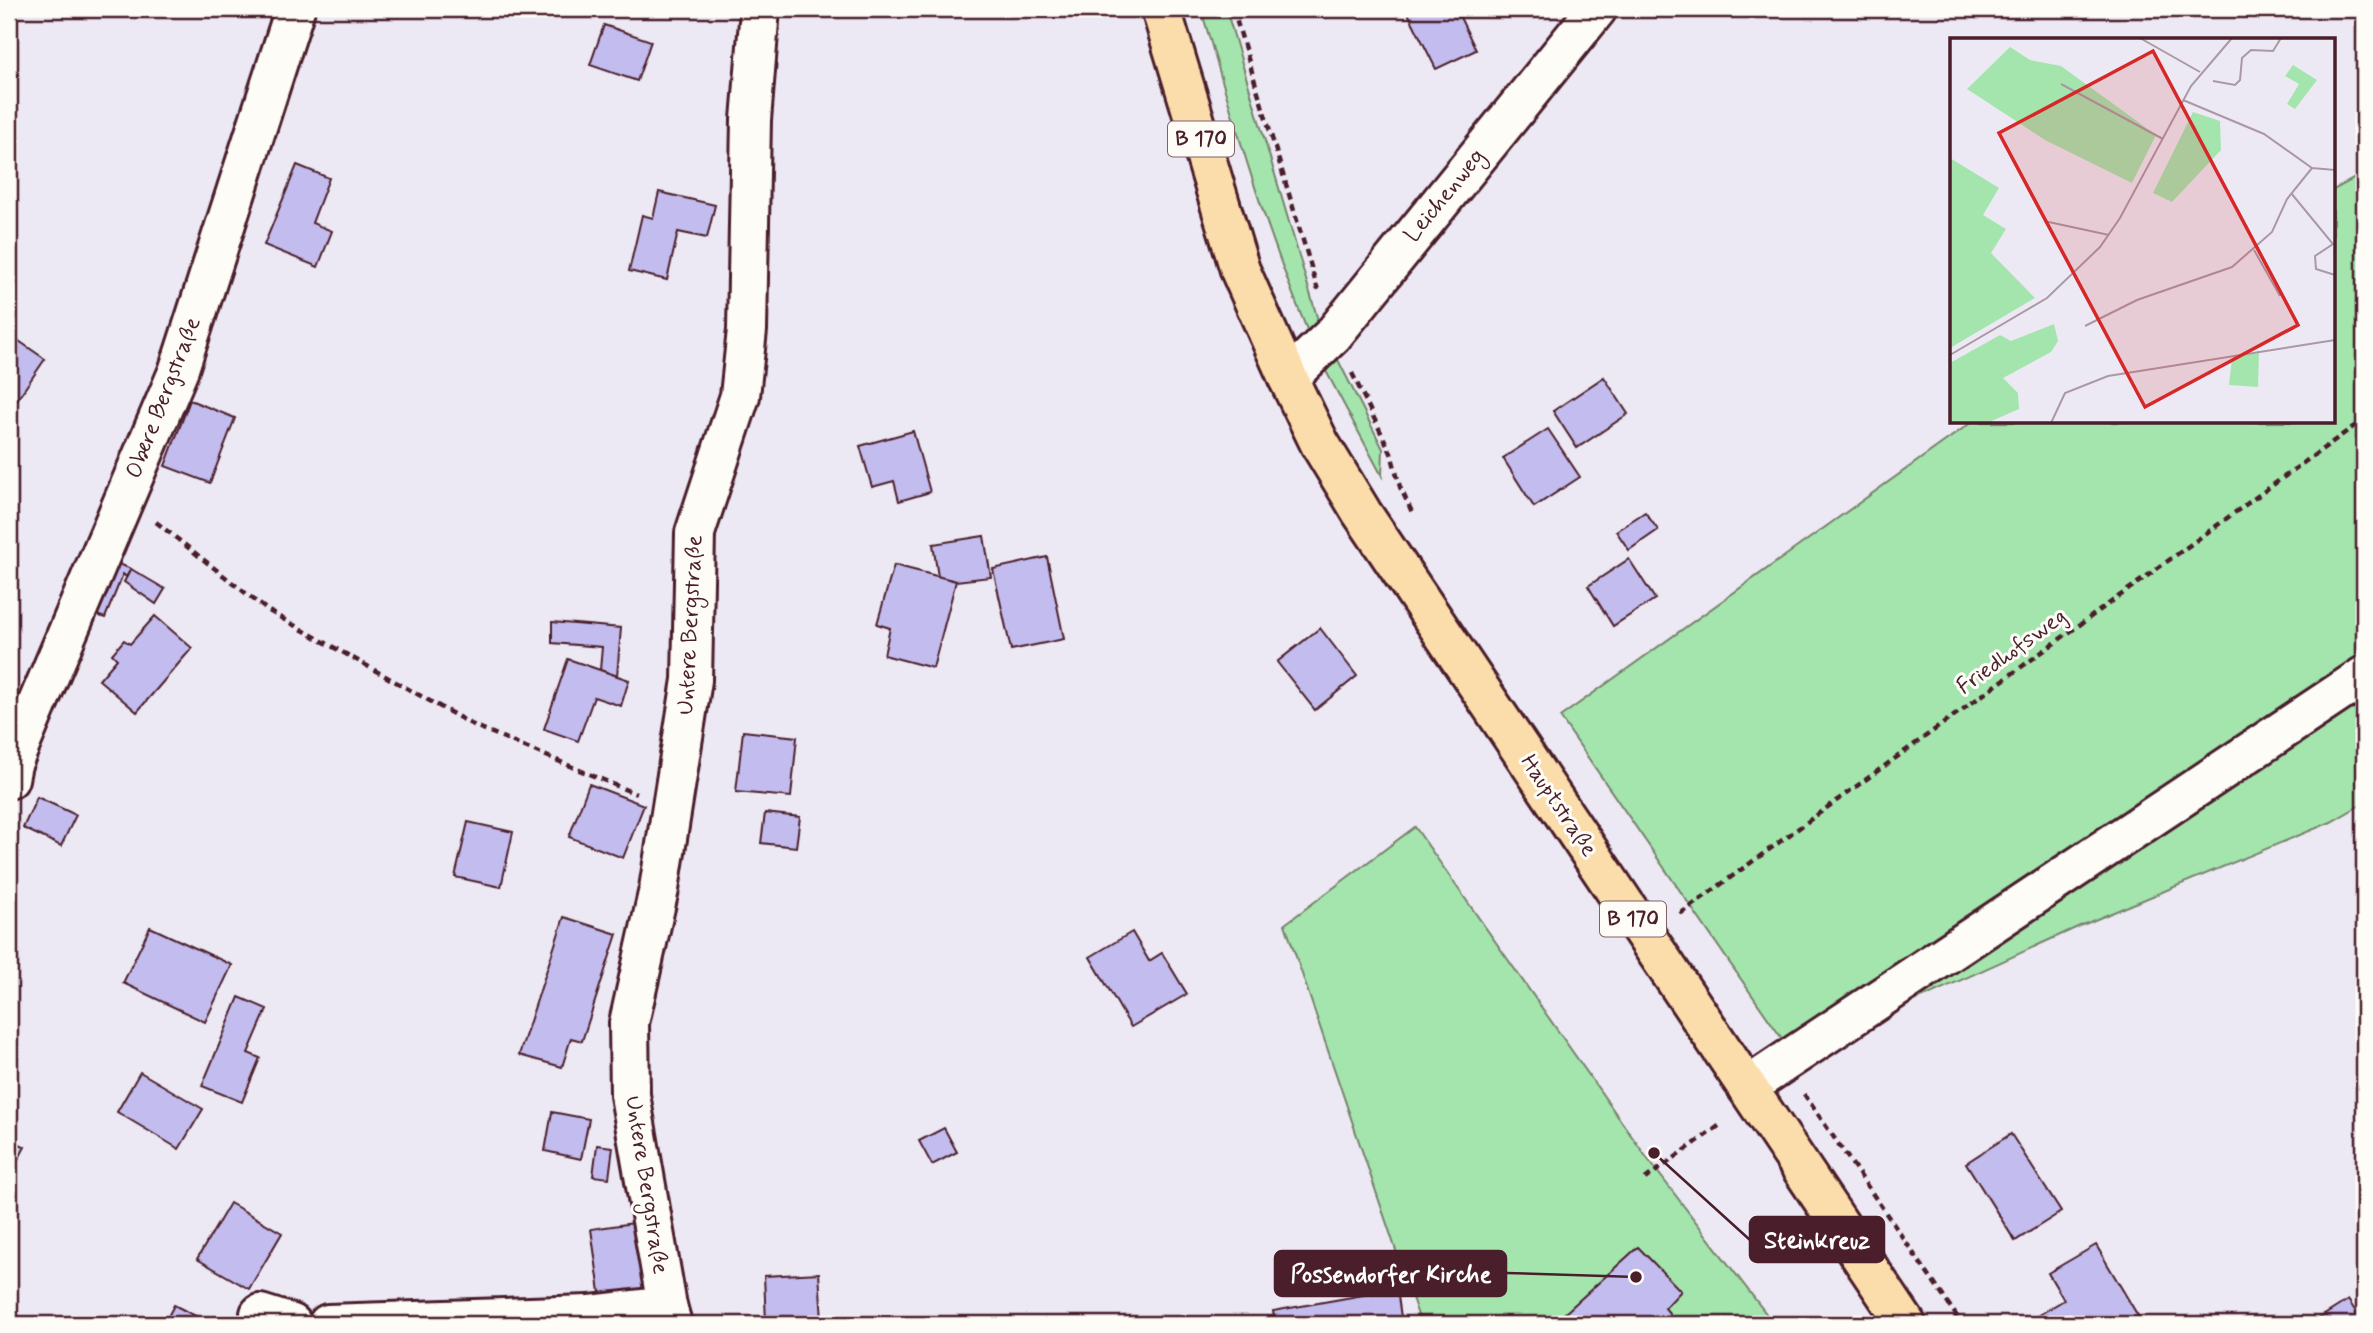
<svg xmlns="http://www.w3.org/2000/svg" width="2373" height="1333" viewBox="0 0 2373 1333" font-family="Mynerve,sans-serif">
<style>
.green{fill:#a4e5ae;stroke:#77826c;stroke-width:2}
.building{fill:#c3bcee;stroke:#4a1f2b;stroke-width:2}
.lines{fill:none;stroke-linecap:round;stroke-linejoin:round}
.minor-casing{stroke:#4a1f2b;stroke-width:44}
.major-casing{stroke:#4a1f2b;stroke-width:44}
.path{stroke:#4a1f2b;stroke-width:4.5;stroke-dasharray:7 5;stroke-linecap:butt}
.minor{stroke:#fdfcf7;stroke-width:38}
.major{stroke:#fbddab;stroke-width:38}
.labels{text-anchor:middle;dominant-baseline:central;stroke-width:6;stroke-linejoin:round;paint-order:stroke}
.shield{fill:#fdfcf7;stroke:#806168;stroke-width:2}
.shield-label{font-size:21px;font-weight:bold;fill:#4a1f2b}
.street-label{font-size:23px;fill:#4a1f2b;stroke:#fdfcf7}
.inset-road{fill:none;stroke:#ab98a4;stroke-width:2}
.view{fill:#d62828;fill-opacity:0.15;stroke:#d62828;stroke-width:3.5}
.inset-edge{fill:none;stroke:#4a1f2b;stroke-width:3.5}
.leader{fill:none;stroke:#4a1f2b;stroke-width:2.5}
.callout-dot{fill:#4a1f2b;stroke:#fdfcf7;stroke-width:2.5}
.callout{fill:#4a1f2b;stroke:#4a1f2b;stroke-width:2.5}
.callout-label{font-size:24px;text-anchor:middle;font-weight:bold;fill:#fff}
</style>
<rect width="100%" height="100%" fill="#ece9f4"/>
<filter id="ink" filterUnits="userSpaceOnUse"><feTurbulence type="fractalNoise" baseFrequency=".0143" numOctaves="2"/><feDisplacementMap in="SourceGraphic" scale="14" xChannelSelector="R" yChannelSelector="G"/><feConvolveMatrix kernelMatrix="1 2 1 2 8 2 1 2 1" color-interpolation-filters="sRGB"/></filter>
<g filter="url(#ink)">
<g class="green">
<path d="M 1201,9 L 1226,9 L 1320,327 L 1308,332 C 1264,226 1233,118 1201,9 Z"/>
<polygon points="2364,173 2364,803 2331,822 2080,926 1794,1056 1560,717 1972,422 2333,422 2333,190"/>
<polygon points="1336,356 1383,449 1382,476 1326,371"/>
<polygon points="1415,827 1647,1158 1774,1324 1421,1324 1285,924"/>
</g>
<g class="building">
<polygon points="1406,9 1456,9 1476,50 1436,69"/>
<polygon points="604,25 651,41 637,81 590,65"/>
<polygon points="297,165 329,178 312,223 332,231 318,267 264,245"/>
<polygon points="659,192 715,205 707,238 678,232 667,280 629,271 642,215 653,218"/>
<polygon points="16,339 45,359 17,400 9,395 9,349"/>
<polygon points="1604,377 1628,414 1577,448 1553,411"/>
<polygon points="190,400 235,418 210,483 165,466"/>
<polygon points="1548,429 1580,477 1534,507 1503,458"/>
<polygon points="913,431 930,492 899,501 894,481 872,487 860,446"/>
<polygon points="1645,512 1658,530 1629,550 1616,531"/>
<polygon points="984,536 991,577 956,581 938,577 933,544"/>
<polygon points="1047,557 1064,639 1011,650 993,569"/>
<polygon points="1629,559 1655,599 1613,626 1588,586"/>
<polygon points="112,561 131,569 126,577 123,574 105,618 91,613"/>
<polygon points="894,565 956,581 933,668 884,655 890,628 877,624"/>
<polygon points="131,569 165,589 156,604 124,582"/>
<polygon points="155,616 192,648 137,712 99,680 117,659 112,654 124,640 130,644"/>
<polygon points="552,622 621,628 617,676 600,670 602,647 552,643"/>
<polygon points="1320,628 1357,676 1315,710 1277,662"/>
<polygon points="568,659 629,680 621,706 594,697 578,741 544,729"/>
<polygon points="743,731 797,737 791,797 736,792"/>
<polygon points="589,784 644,805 623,858 569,837"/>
<polygon points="37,797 76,815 61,846 23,828"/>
<polygon points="765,813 800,817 796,847 761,843"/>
<polygon points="468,822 513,832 501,887 455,877"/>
<polygon points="564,917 617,934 582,1041 571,1038 562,1067 519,1055"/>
<polygon points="150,927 232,965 205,1022 123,983"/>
<polygon points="1132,932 1149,961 1162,953 1187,994 1131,1027 1090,957"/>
<polygon points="239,997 267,1009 248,1053 260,1058 242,1102 202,1086"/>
<polygon points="140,1072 203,1109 179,1149 117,1112"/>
<polygon points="552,1112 589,1119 581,1159 545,1151"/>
<polygon points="944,1128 957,1152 932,1165 919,1141"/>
<polygon points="2011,1134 2061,1212 2015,1241 1966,1163"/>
<polygon points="9,1138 25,1147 9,1177"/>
<polygon points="597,1145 613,1147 609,1178 593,1176"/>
<polygon points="230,1203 282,1233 249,1289 197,1259"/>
<polygon points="641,1222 651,1291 601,1299 591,1229"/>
<polygon points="2096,1245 2141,1321 2136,1324 2024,1324 2064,1300 2048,1273"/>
<polygon points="1638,1247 1681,1291 1665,1308 1678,1324 1553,1324"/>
<polygon points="819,1273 822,1320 766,1322 764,1276"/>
<polygon points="1397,1289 1402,1324 1275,1324 1273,1311"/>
<polygon points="2348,1300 2364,1324 2310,1324"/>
<polygon points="174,1305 211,1324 164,1324"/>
</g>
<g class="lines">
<defs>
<g id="minor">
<polyline points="1288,378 1333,335 1597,9"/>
<polyline points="9,779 12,764 178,372 295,9"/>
<polyline points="1747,1087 2364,676"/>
<polyline points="260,1314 292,1324"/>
<polyline points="328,1324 589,1315 667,1306"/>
<polyline points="672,1324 667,1306 630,1095 629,1023 659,889 692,680 695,533 740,396 747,330 751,120 760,9"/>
</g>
<polyline id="major" points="1161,9 1240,270 1288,378 1320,444 1362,513 1405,577 1906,1324"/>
</defs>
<use href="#minor" class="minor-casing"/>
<use href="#major" class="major-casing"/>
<g class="path">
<polyline points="1233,9 1318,290"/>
<polyline points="1352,373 1391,453 1400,487 1412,512"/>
<polyline points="156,522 267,610 471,724 636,794"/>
<polyline points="1680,914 2364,419"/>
<polyline points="1804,1094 1958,1318 1954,1324"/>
<polyline points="1645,1179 1723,1123"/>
</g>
<use href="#minor" class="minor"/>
<use href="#major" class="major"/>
</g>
</g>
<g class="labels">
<g class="shield">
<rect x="1168" y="121.5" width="66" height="35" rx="5"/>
<rect x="1600" y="901.5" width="66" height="35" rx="5"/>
</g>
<g class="shield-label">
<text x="1201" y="139">B 170</text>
<text x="1633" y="919">B 170</text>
</g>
<g class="street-label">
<text transform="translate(1445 196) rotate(-51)">Leichenweg</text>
<text transform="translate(164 398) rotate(-69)">Obere Bergstraße</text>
<text transform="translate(691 625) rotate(-87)">Untere Bergstraße</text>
<text transform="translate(2012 652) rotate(-36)">Friedhofsweg</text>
<text transform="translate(1558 806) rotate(56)">Hauptstraße</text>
<text transform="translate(646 1185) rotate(81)">Untere Bergstraße</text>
</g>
</g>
<g transform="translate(1950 38)">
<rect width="385" height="385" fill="#ece9f4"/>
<path d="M 60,9 L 80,22 L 111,28 L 206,97 L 182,145 L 95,102 L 17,51 ZM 343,27 L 367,42 L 345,71 L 337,66 L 349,46 L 335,38 ZM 243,74 L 270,83 L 271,112 L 222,164 L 203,155 ZM 0,120 L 49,150 L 33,177 L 56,191 L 41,215 L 85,260 L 0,310 ZM 104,286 L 108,303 L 101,314 L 53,340 L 68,355 L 69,371 L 37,385 L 0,385 L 0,325 L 50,297 L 61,303 ZM 309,313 L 308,349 L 279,347 L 282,321 Z" fill="#a4e5ae"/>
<path class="inset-road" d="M 190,0 L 250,34M 263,43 L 285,47 L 290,42 L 292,20 L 301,12 L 323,13 L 331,0M 111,46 L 213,101M 233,62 L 314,96 L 362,130 L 385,132M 341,155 L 383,206 L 365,218 L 366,231 L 385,237M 94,183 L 159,197M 304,212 L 330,258M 135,288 L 187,262 L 282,229 L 322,194 L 337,161 L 362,130M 0,317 L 97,260 L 150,209 L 170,180 L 241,48 L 282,0M 101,385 L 115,355 L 158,338 L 385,302"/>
<path class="view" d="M 203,13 L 348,287 L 195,369 L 49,95 Z"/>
<rect width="385" height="385" class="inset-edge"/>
</g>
<path class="leader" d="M1654 1153L1750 1240M1636 1277L1506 1273"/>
<g class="callout-dot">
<circle cx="1654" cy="1153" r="7"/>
<circle cx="1636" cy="1277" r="7"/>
</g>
<g class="callout">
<rect x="1750" y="1217" width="134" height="45" rx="7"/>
<rect x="1275" y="1251" width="231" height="45" rx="7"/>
</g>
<g class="callout-label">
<text x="1817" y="1248">Steinkreuz</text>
<text x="1391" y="1282">Possendorfer Kirche</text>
</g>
<rect width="2373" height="1333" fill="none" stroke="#fdfcf7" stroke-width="35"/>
<rect x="18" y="18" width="2338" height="1298" fill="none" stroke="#4a1f2b" stroke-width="2.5" filter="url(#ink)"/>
</svg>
